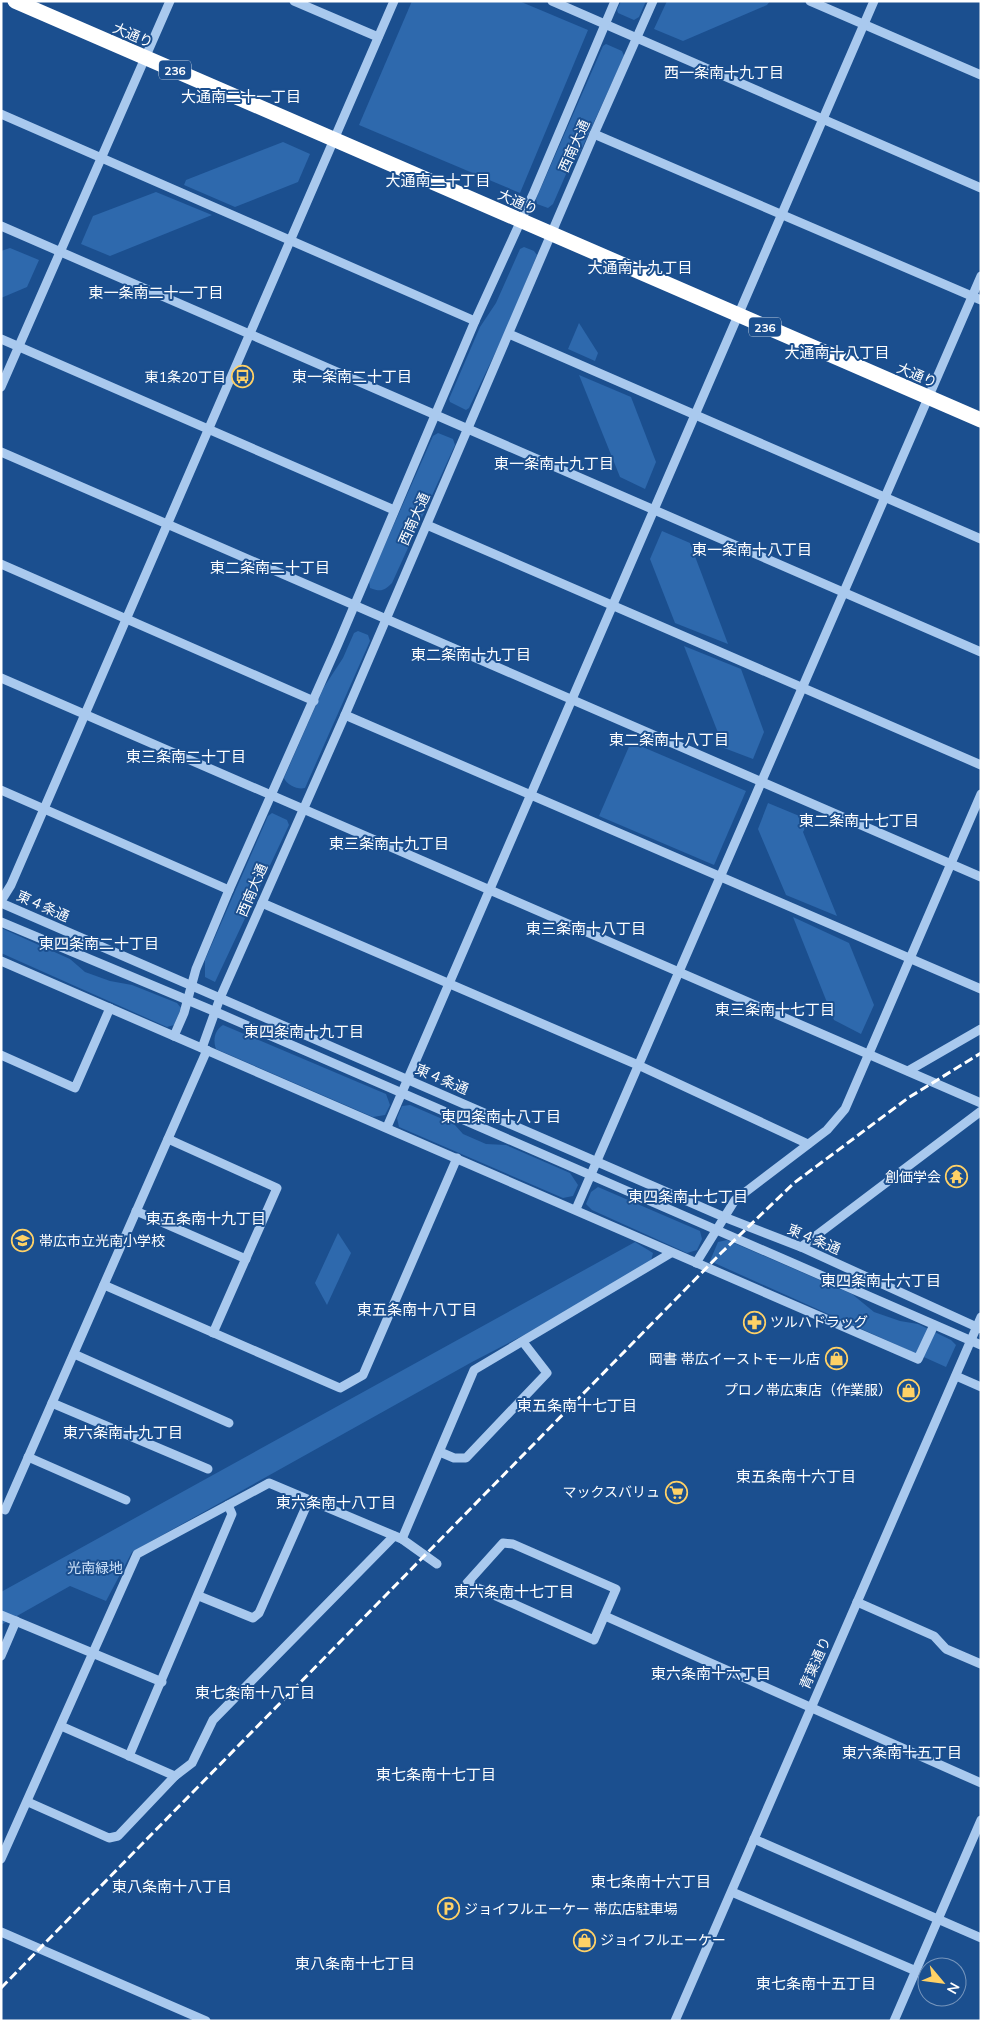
<svg xmlns="http://www.w3.org/2000/svg" width="982" height="2022" viewBox="0 0 982 2022" font-family="Mulish,'Noto Sans JP',sans-serif">
<style>
.green{fill:#2e69ad}
.lines{fill:none;stroke-linecap:round;stroke-linejoin:round}
.minor{stroke:#a9c9ee;stroke-width:9}
.highway{stroke:#fff;stroke-width:15}
.rail{stroke:#fff;stroke-width:3;stroke-dasharray:9 4;stroke-linecap:butt}
.labels{text-anchor:middle;dominant-baseline:central;stroke-width:4;stroke-linejoin:round;paint-order:stroke}
.shield{fill:#1b4f8f;stroke:#bbcadd;stroke-width:1}
.shield-label{font-size:12px;font-weight:bold;fill:#fff}
.street-label{font-size:14px;fill:#fff;stroke:#1b4f8f}
.poi-label{font-size:14px;fill:#fff;stroke:#1b4f8f;text-anchor:end}
.park-label{font-size:14px;fill:#cfe3fa;stroke:#1b4f8f}
.neighbourhood-label{font-size:15px;fill:#fff;stroke:#1b4f8f}
</style>
<rect width="100%" height="100%" fill="#1b4f8f"/>
<g class="green">
<polygon points="412,1 519,1 588,30 520,193 359,125"/>
<polygon points="621,1 646,1 639,17 634,20 618,13 617,10"/>
<polygon points="667,1 770,1 767,5 683,41 654,29"/>
<polygon points="606,44 622,51 624,56 579,155 570,165 553,204 548,208 537,204 536,199 603,46"/>
<polygon points="283,142 310,154 298,182 235,207 184,185 186,180"/>
<polygon points="156,192 212,215 110,256 81,244 93,216"/>
<polygon points="524,247 534,251 537,255 506,330 469,408 466,410 450,402 449,399 480,327 496,303 520,249"/>
<polygon points="10,248 39,260 27,287 1,298 1,251"/>
<polygon points="579,323 598,353 595,361 568,349"/>
<polygon points="579,375 631,397 656,462 645,489 620,477"/>
<path d="M 438,433 L 453,439 L 455,445 L 392,583 C 384,591 381,592 370,588 L 369,581 L 433,436 Z"/>
<polygon points="662,531 690,543 728,644 675,623 650,559"/>
<path d="M 358,631 L 368,635 L 370,641 L 305,788 C 298,790 287,785 284,778 L 324,687 L 343,658 L 354,633 Z"/>
<polygon points="684,646 741,669 764,732 753,759 724,748"/>
<polygon points="631,742 746,791 714,865 599,816"/>
<polygon points="768,803 809,820 803,832 837,916 786,895 758,829"/>
<polygon points="272,813 287,820 289,825 215,982 205,977 205,960 268,816"/>
<polygon points="793,917 849,943 874,1005 861,1034 834,1020"/>
<polygon points="1,928 70,959 85,972 110,981 132,985 177,1003 181,1008 174,1025 167,1027 1,953"/>
<path d="M 223,1025 L 386,1094 L 390,1105 L 385,1115 L 373,1117 L 216,1049 C 213,1040 214,1031 223,1025 Z"/>
<polygon points="410,1105 454,1124 463,1134 486,1144 506,1145 570,1173 578,1185 573,1196 563,1198 399,1127 397,1118 402,1106"/>
<polygon points="598,1187 700,1231 702,1239 697,1250 687,1253 592,1210 586,1204 591,1192"/>
<polygon points="338,1233 351,1253 327,1305 315,1283"/>
<polygon points="727,1240 852,1294 874,1312 900,1321 918,1324 951,1340 956,1345 946,1367 710,1261 718,1242"/>
<polygon points="635,1242 653,1253 651,1261 526,1334 472,1362 132,1552 106,1601 70,1586 1,1625 1,1592"/>
</g>
<g class="lines">
<g class="minor">
<polyline points="294,1 378,37"/>
<polyline points="552,1 981,188"/>
<polyline points="810,1 981,75"/>
<polyline points="1,114 475,321"/>
<polyline points="594,134 981,300"/>
<polyline points="1,226 981,652"/>
<polyline points="509,334 981,539"/>
<polyline points="1,339 394,510"/>
<polyline points="1,387 170,1"/>
<polyline points="1,452 981,877"/>
<polyline points="427,525 981,765"/>
<polyline points="1,564 314,701"/>
<polyline points="1,678 981,1103"/>
<polyline points="345,715 981,989"/>
<polyline points="1,790 229,890"/>
<polyline points="1,901 11,885 394,1"/>
<polyline points="1,903 724,1217 801,1247 981,1329"/>
<polyline points="262,903 638,1065 808,1144"/>
<polyline points="1,922 216,1012 981,1345"/>
<polyline points="1,961 918,1359 934,1325"/>
<polyline points="174,1036 184,1013 196,969 229,890 338,644 475,321 534,192 615,1"/>
<polyline points="202,1048 220,998 345,715 594,134 653,1"/>
<polyline points="1,1055 75,1088 110,1008"/>
<polyline points="908,1071 981,1029"/>
<polyline points="387,1127 874,1"/>
<polyline points="168,1139 277,1188 213,1333"/>
<polyline points="576,1209 981,276"/>
<polyline points="136,1211 246,1259"/>
<polyline points="801,1247 981,1111"/>
<polyline points="696,1263 735,1200 827,1130 845,1109 981,794"/>
<polyline points="104,1285 340,1388 363,1375 457,1158"/>
<polyline points="74,1354 229,1423"/>
<polyline points="956,1376 981,1387"/>
<polyline points="52,1403 208,1469"/>
<polyline points="440,1452 454,1458 466,1458 547,1373 523,1342"/>
<polyline points="28,1457 126,1500"/>
<polyline points="5,1510 207,1050"/>
<polyline points="402,1539 474,1370 671,1253"/>
<polygon points="503,1543 513,1544 616,1589 594,1640 467,1583"/>
<polyline points="199,1596 253,1618 259,1613 309,1500"/>
<polyline points="857,1602 934,1636 946,1649 981,1664"/>
<polyline points="1,1615 162,1682"/>
<polyline points="605,1616 981,1783"/>
<polyline points="1,1656 16,1621"/>
<polyline points="129,1756 232,1514 228,1505"/>
<polyline points="175,1776 192,1763 213,1720 394,1536"/>
<polyline points="28,1802 109,1838 118,1836 175,1776 61,1726"/>
<polyline points="754,1839 981,1938"/>
<polyline points="1,1859 137,1554 269,1483 402,1539 437,1564"/>
<polyline points="732,1892 916,1971"/>
<polyline points="1,1932 206,2021"/>
<polyline points="675,2021 981,1317"/>
<polyline points="894,2021 981,1820"/>
</g>
<polyline class="highway" points="15,1 981,420"/>
<polyline class="rail" points="1,1988 721,1253 794,1183 908,1098 981,1053"/>
</g>
<defs>
<symbol id="bus-ring" viewBox="-11 -11 22 22"><circle r="9.5" fill="#1b4f8f" stroke="#ffd166" stroke-width="1.5"/><path d="M-5-6H5V4H4V6H2V4H-2V6H-4V4H-5ZM-3.5-4V0h7V-4ZM-3.5 1.2v1.5H-2V1.2ZM2 1.2v1.5H3.5V1.2Z" fill="#ffd166"/></symbol>
<symbol id="temple-ring" viewBox="-11 -11 22 22"><circle r="9.5" fill="#1b4f8f" stroke="#ffd166" stroke-width="1.5"/><path d="M0-6L5-2H3V0L6.5 2.5H4V6H1.5V3h-3V6H-4V2.5H-6.5L-3 0V-2H-5Z" fill="#ffd166"/></symbol>
<symbol id="school-ring" viewBox="-11 -11 22 22"><circle r="9.5" fill="#1b4f8f" stroke="#ffd166" stroke-width="1.5"/><path d="M0-5L7-2L0 1L-7-2ZM-4 1L0 2.5L4 1V4Q0 6-4 4Z" fill="#ffd166"/></symbol>
<symbol id="pharmacy-ring" viewBox="-11 -11 22 22"><circle r="9.5" fill="#1b4f8f" stroke="#ffd166" stroke-width="1.5"/><path d="M-2-6h4v4h4v4h-4v4h-4v-4h-4v-4h4Z" fill="#ffd166"/></symbol>
<symbol id="shop-ring" viewBox="-11 -11 22 22"><circle r="9.5" fill="#1b4f8f" stroke="#ffd166" stroke-width="1.5"/><path d="M-5-2.5h2.3a2.7 3.5 0 0 1 5.4 0H5L5.5 6h-11ZM-1.5-2.5h3a1.5 2.3 0 0 0-3 0Z" fill="#ffd166"/></symbol>
<symbol id="supermarket-ring" viewBox="-11 -11 22 22"><circle r="9.5" fill="#1b4f8f" stroke="#ffd166" stroke-width="1.5"/><path d="M-6-5.5h2.5l.6 2H6L4.5 2H-2.5L-4.4-4H-6ZM-1.5 3.2a1.3 1.3 0 1 0 .1 0ZM3 3.2a1.3 1.3 0 1 0 .1 0Z" fill="#ffd166"/></symbol>
<symbol id="parking-ring" viewBox="-11 -11 22 22"><circle r="9.5" fill="#1b4f8f" stroke="#ffd166" stroke-width="1.5"/><path d="M-3.5-5.5H1a3.5 3.5 0 0 1 0 7H-1V5.5H-3.5ZM-1-3.4V-.6H.8a1.4 1.4 0 0 0 0-2.8Z" fill="#ffd166"/></symbol>
</defs>
<g fill-rule="evenodd">
<use href="#bus-ring" x="230" y="364" width="25" height="25"/>
<use href="#temple-ring" x="944" y="1164" width="25" height="25"/>
<use href="#school-ring" x="10" y="1228" width="25" height="25"/>
<use href="#pharmacy-ring" x="742" y="1310" width="25" height="25"/>
<use href="#shop-ring" x="824" y="1346" width="25" height="25"/>
<use href="#shop-ring" x="896" y="1378" width="25" height="25"/>
<use href="#supermarket-ring" x="664" y="1480" width="25" height="25"/>
<use href="#parking-ring" x="436" y="1896" width="25" height="25"/>
<use href="#shop-ring" x="572" y="1928" width="25" height="25"/>
</g>
<g class="labels">
<g class="shield">
<rect x="159" y="60.5" width="32" height="19" rx="4"/>
<rect x="749" y="317.5" width="32" height="19" rx="4"/>
</g>
<g class="shield-label">
<text x="175" y="70">236</text>
<text x="765" y="327">236</text>
</g>
<g class="street-label">
<text transform="translate(133 35) rotate(23)">大通り</text>
<text transform="translate(574 146) rotate(-66)">西南大通</text>
<text transform="translate(518 202) rotate(24)">大通り</text>
<text transform="translate(917 375) rotate(23)">大通り</text>
<text transform="translate(414 519) rotate(-66)">西南大通</text>
<text transform="translate(252 890) rotate(-67)">西南大通</text>
<text transform="translate(43 906) rotate(24)">東４条通</text>
<text transform="translate(442 1079) rotate(23)">東４条通</text>
<text transform="translate(814 1239) rotate(23)">東４条通</text>
<text transform="translate(815 1663) rotate(-66)">青葉通り</text>
</g>
<g class="poi-label">
<text x="226" y="377">東1条20丁目</text>
<text x="941" y="1177">創価学会</text>
<text x="39" y="1241" text-anchor="start">帯広市立光南小学校</text>
<text x="770" y="1322" text-anchor="start">ツルハドラッグ</text>
<text x="820" y="1359">岡書 帯広イーストモール店</text>
<text x="892" y="1390">プロノ帯広東店（作業服）</text>
<text x="660" y="1492">マックスバリュ</text>
<text x="464" y="1909" text-anchor="start">ジョイフルエーケー 帯広店駐車場</text>
<text x="600" y="1940" text-anchor="start">ジョイフルエーケー</text>
</g>
<g class="park-label">
<text x="95" y="1568">光南緑地</text>
</g>
<g class="neighbourhood-label">
<text x="724" y="72">西一条南十九丁目</text>
<text x="241" y="96">大通南二十一丁目</text>
<text x="438" y="180">大通南二十丁目</text>
<text x="640" y="267">大通南十九丁目</text>
<text x="156" y="292">東一条南二十一丁目</text>
<text x="837" y="352">大通南十八丁目</text>
<text x="352" y="376">東一条南二十丁目</text>
<text x="554" y="463">東一条南十九丁目</text>
<text x="752" y="549">東一条南十八丁目</text>
<text x="270" y="567">東二条南二十丁目</text>
<text x="471" y="654">東二条南十九丁目</text>
<text x="669" y="739">東二条南十八丁目</text>
<text x="186" y="756">東三条南二十丁目</text>
<text x="859" y="820">東二条南十七丁目</text>
<text x="389" y="843">東三条南十九丁目</text>
<text x="586" y="928">東三条南十八丁目</text>
<text x="99" y="943">東四条南二十丁目</text>
<text x="775" y="1009">東三条南十七丁目</text>
<text x="304" y="1031">東四条南十九丁目</text>
<text x="501" y="1116">東四条南十八丁目</text>
<text x="688" y="1196">東四条南十七丁目</text>
<text x="206" y="1218">東五条南十九丁目</text>
<text x="881" y="1280">東四条南十六丁目</text>
<text x="417" y="1309">東五条南十八丁目</text>
<text x="577" y="1405">東五条南十七丁目</text>
<text x="123" y="1432">東六条南十九丁目</text>
<text x="796" y="1476">東五条南十六丁目</text>
<text x="336" y="1502">東六条南十八丁目</text>
<text x="514" y="1591">東六条南十七丁目</text>
<text x="711" y="1673">東六条南十六丁目</text>
<text x="255" y="1692">東七条南十八丁目</text>
<text x="902" y="1752">東六条南十五丁目</text>
<text x="436" y="1774">東七条南十七丁目</text>
<text x="651" y="1881">東七条南十六丁目</text>
<text x="172" y="1886">東八条南十八丁目</text>
<text x="355" y="1963">東八条南十七丁目</text>
<text x="816" y="1983">東七条南十五丁目</text>
</g>
</g>
<rect width="982" height="2022" fill="none" stroke="#ffffff" stroke-width="5"/>
<g transform="translate(942 1982) rotate(119)"><circle r="24" fill="#1b4f8f" stroke="#7695bc"/>
<path d="M0-4L9 19L0 12L-9 19Z" fill="#ffd166"/>
<text y="-8" font-size="14" font-weight="bold" text-anchor="middle" fill="#ffffff">N</text>
</g>
</svg>
